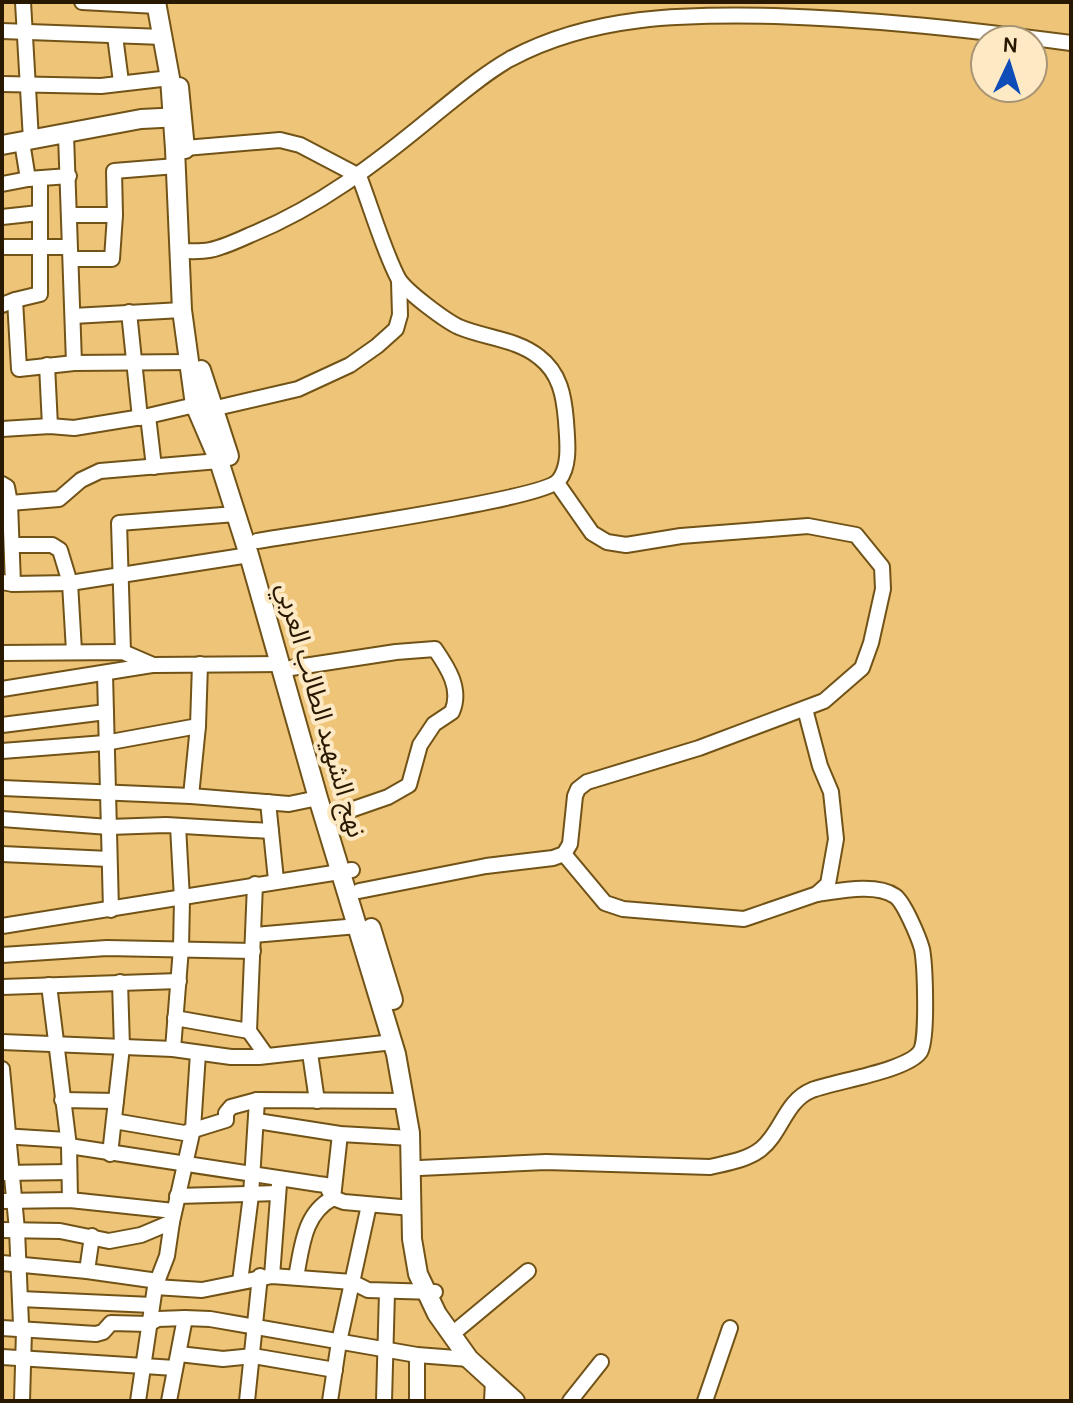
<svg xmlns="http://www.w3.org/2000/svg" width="1073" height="1403" viewBox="0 0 1073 1403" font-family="Karla,'Noto Sans Arabic',sans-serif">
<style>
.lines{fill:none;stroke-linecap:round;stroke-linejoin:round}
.minor-casing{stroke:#715317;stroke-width:18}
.major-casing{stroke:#715317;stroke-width:22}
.minor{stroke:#fff;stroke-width:14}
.major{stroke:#fff;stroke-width:18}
.labels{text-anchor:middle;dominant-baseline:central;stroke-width:8;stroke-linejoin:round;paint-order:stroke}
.street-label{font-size:26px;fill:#281800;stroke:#fee9c5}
</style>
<rect width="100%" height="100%" fill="#eec479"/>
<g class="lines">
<defs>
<g id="minor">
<polyline points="23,2 31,140"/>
<polyline points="82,2 157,6"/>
<polyline points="2,31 163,37"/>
<polyline points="115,36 121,82"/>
<polyline points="2,84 101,86 170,78"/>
<polyline points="66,135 74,363"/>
<polyline points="22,142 28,179"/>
<path d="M 185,148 L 280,140 L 300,145 L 359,176 C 371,207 383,249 398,278 C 405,291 446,321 459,327 C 485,338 517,339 539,357 C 560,373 564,396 566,421 C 567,439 571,465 559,480 C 545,499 298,534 257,541"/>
<polyline points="2,184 28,179 69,176"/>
<polyline points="69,215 115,215"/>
<polyline points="2,217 39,213"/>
<polyline points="2,247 68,247"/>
<path d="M 180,251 C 190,251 200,252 210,250 C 224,247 237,241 250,235 C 319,207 375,164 432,117 C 457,97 482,75 510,59 C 592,15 684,14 775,16 C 875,19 972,30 1071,43"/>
<polyline points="72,259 112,259 115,215 114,171 176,166"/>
<polyline points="15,300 40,294 40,180"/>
<polyline points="2,305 15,300 19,369 74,363 190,362"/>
<polyline points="129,312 140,418"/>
<polyline points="73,316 182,310"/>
<polyline points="47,365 50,426"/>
<polyline points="148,416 154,467"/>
<polyline points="2,429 50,426 74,428 148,416 195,405 212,409 298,389 350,365 377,346 396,329 400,315 399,281"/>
<polyline points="2,484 7,487 10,503 13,584"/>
<polyline points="10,503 59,499 81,480 100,471 219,461"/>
<polyline points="13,545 52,545 60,550 70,583 74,651"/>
<polyline points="2,582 13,584 70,583 249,555"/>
<polyline points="123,652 119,523 236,514"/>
<polyline points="2,653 123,652 153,665 280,664"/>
<path d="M 291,668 L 396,652 L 435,649 C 448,668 462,689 452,712 L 434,724 L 420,745 L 409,785 L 388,797 L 336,815"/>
<polyline points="105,674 111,910"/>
<polyline points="2,689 152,665"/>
<polyline points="2,725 106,712"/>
<polyline points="2,751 105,743 198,726 200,664"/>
<polyline points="2,788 191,796 289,804 318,798"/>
<polyline points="191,796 198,726"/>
<polyline points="268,802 276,880"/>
<polyline points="2,819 109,827 166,825 271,831"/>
<polyline points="2,854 109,859"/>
<polyline points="564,854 605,903 623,909 744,919 817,894 828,884 836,839 831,792 820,766 805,709"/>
<polyline points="255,884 249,1031 266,1055"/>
<polyline points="359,891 486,866 553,858 564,854 570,844 575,796 578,789 587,782 699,748 824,701 862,668 871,643 883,589 882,567 856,535 808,526 681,536 626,545 607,542 592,533 557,483"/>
<polyline points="2,926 352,870"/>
<polyline points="253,935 358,926"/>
<polyline points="2,955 107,948 253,951"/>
<polyline points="49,985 69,1146 70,1200"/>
<polyline points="2,987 179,981"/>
<polyline points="175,1018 249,1031"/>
<polyline points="2,1042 173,1049 231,1057 259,1057 393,1042"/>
<polyline points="173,1049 181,948 182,899 178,826"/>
<polyline points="310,1053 317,1101"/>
<polyline points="2,1069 17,1230 21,1324 24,1331 22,1401"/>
<polyline points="62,1100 116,1101"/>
<polyline points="114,1121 184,1133 226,1120 226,1113 231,1107 257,1100 406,1101"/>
<polyline points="257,1121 340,1134 411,1138"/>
<polyline points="2,1136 67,1140"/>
<polyline points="69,1146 318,1184 326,1185 333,1198 344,1202 412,1208"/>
<polyline points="110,1154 122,1047 120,982"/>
<path d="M 420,1168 L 546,1162 L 710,1167 C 727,1163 747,1160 761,1149 C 782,1132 785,1101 812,1090 C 836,1081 906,1071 920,1052 C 928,1041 925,965 922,949 C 919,938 904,902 895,896 C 876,883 839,891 817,894"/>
<polyline points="2,1173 69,1172"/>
<polyline points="177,1196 278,1193"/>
<polyline points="2,1201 70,1200 174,1211"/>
<polyline points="2,1230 60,1231 109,1241 141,1235 172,1222"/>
<polyline points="2,1263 87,1271 158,1281"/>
<polyline points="87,1271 92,1236"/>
<polyline points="272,1276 279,1184"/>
<path d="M 296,1277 C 302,1248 303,1214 333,1198 L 340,1134"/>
<polyline points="240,1282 251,1195 257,1100"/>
<polyline points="155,1287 202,1290 272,1276 352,1282 368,1290 435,1292"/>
<polyline points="20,1299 152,1305"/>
<polyline points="2,1328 96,1334 103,1332 111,1323 149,1324 158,1319 185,1318 210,1319 417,1355 469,1359"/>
<polyline points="457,1330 528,1271"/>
<polyline points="179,1354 223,1359 253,1356 335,1370"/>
<polyline points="2,1357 175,1368"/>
<polyline points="138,1401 155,1287 167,1256 172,1222 193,1129 198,1053"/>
<polyline points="169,1401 185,1318"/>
<polyline points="247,1401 260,1276"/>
<polyline points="330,1401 339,1342 369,1205"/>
<polyline points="384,1401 387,1292"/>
<polyline points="417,1401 417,1355"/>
<polyline points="492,1401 493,1381"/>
<polyline points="570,1401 601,1362"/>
<polyline points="705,1401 730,1328"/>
</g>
<g id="major">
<polyline points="156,2 170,78 175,149 182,310 195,405 219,461 249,555 318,798 396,1054 410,1133 412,1239 418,1274 437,1314 469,1359 515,1401"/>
<polyline points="179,87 185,149"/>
<polyline points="2,145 141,119 181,117"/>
<polyline points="201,370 229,456"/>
<polyline points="371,928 393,1000"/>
</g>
</defs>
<use href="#minor" class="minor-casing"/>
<use href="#major" class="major-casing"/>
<use href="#minor" class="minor"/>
<use href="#major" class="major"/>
</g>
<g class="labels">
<g class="street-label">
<text transform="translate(321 710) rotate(74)">نهج الشهيد الطالب العربي</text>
</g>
</g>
<rect width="1073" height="1403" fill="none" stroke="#281800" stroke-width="8"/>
<g transform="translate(1009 64) rotate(4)"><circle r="38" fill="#fee9c5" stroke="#a89576" stroke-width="2"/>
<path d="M0-6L14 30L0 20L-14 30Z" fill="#0e4cb7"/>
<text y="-12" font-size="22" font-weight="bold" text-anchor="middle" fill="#281800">N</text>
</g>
</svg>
